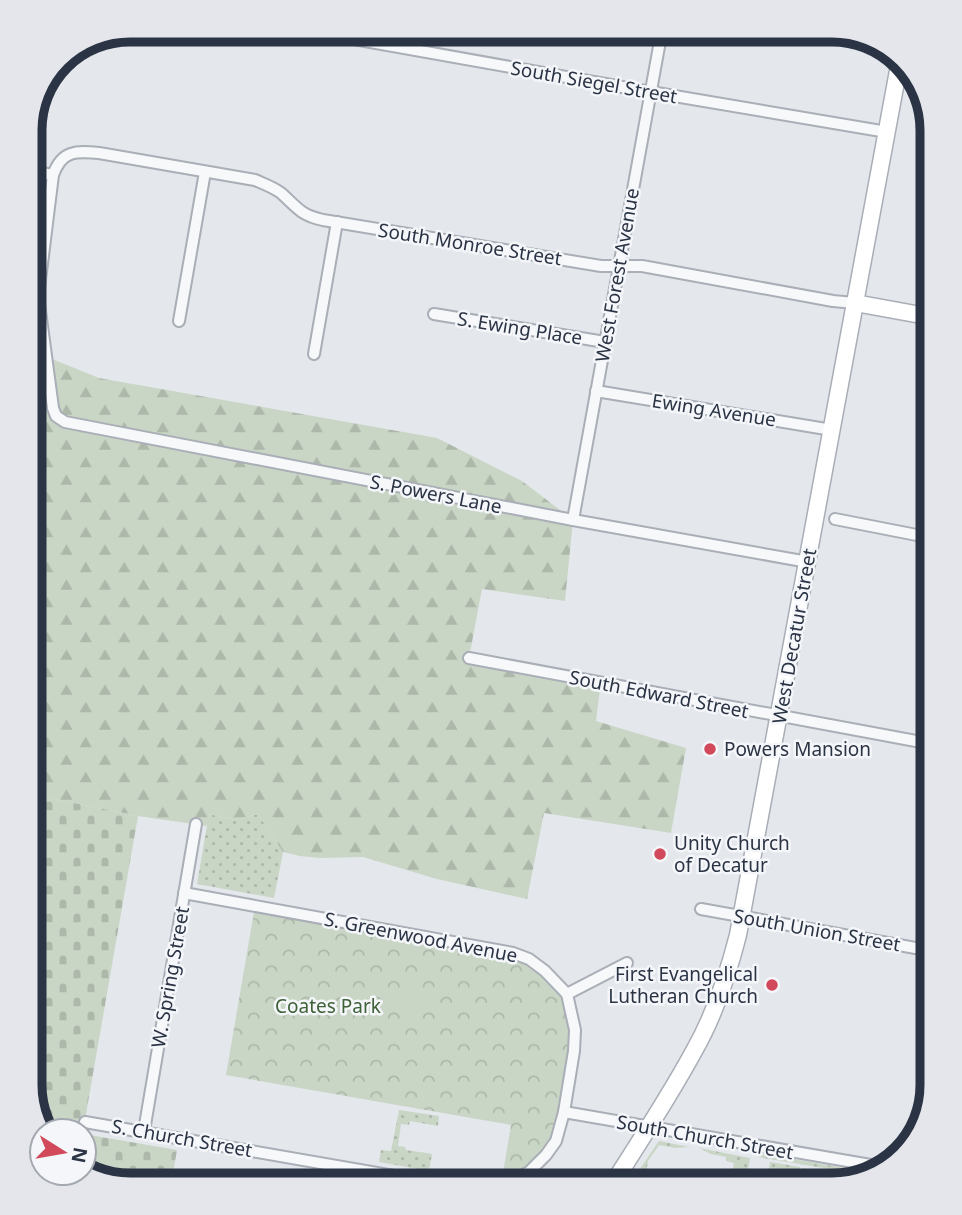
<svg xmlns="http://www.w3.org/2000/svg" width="962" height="1215" viewBox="0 0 962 1215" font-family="'Noto Sans',sans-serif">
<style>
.grass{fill:url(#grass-dots)}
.forest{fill:url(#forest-firs)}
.cemetery{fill:url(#cemetery-stones)}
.park{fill:url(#park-crowns)}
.pitch{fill:#c9d6c5}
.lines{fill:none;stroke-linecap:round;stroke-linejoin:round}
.street-casing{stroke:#a9aeb7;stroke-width:14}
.secondary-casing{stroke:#a9aeb7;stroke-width:19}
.street{stroke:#f7f8fa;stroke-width:10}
.secondary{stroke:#fff;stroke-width:16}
.poi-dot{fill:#d1495b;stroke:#f4f6f9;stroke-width:2.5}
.labels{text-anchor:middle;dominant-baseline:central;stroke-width:5;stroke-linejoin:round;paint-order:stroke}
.street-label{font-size:19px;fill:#2b3445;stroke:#f4f6f9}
.poi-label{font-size:19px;fill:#2b3445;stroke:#f4f6f9;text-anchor:start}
.park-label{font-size:19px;fill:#3f6138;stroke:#f4f6f9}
.rim{fill:none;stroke:#2b3445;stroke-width:9}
</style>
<defs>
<pattern id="grass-dots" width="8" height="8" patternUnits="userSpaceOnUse" patternTransform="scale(1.75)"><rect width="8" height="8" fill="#c9d6c5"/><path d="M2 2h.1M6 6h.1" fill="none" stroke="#adb8ab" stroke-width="1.8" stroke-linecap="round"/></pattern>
<pattern id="forest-firs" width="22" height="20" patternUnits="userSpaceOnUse" patternTransform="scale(1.75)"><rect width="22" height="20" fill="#c9d6c5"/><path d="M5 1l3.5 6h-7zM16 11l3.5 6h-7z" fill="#adb8ab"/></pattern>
<pattern id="cemetery-stones" width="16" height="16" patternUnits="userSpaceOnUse" patternTransform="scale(1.75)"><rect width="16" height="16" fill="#c9d6c5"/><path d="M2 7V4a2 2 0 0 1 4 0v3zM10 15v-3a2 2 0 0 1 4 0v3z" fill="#adb8ab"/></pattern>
<pattern id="park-crowns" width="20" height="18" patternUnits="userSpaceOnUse" patternTransform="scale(1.75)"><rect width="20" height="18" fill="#c9d6c5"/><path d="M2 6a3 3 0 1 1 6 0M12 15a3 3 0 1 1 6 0" fill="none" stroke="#adb8ab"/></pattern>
</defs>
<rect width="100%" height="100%" fill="#e4e7ec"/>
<g class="grass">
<polygon points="209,814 236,820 258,814 283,852 274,898 197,884"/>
<polygon points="399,1110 439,1116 438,1126 410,1121 409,1125 401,1124 398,1146 405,1147 406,1150 432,1154 429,1171 379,1162 381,1150 391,1151"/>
<polygon points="659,1141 689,1147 675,1148 659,1145 648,1161 644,1185 629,1185"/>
<polygon points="699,1148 750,1158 748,1170 742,1172 736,1172 734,1185 730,1185 734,1163 726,1161 726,1157 711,1154"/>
<polygon points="764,1154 874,1173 865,1175 758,1157"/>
<polygon points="770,1162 800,1167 797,1185 793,1185 794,1179 775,1175 773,1185 766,1185"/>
<polygon points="803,1168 833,1173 831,1185 800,1185"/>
</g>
<polygon class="forest" points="30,350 99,378 437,438 522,481 573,520 565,601 482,589 469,658 600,689 596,721 686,748 671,833 544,813 527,899 437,879 363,857 319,858 300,856 283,852 258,814 236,820 209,814 207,826 138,816 30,794"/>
<g class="cemetery">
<polygon points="30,794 138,816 83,1131 44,1131 30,1085"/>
<polygon points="84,1134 177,1150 171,1185 124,1185 84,1173"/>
</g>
<polygon class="park" points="255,906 513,953 567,994 575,1030 561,1124 546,1155 501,1185 511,1125 226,1075"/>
<polygon class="pitch" points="395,989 427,994 424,1013 392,1008"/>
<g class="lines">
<defs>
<g id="street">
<polyline points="303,30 639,90 887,132"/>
<polyline points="30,171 53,175"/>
<polyline points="434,314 605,342"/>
<polyline points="179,321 205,172"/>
<polyline points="314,354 337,222"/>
<polyline points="596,391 832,430"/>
<polyline points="835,519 932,538"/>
<polyline points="573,520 662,30"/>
<path d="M 808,562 L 573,520 L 65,422 L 56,416 L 53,408 L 38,296 L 53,175 C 62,150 76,151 99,153 L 255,180 C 264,184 273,187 281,193 C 297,207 300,215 323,220 L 601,266 L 642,266 L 833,301 L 855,303"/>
<polyline points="469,658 932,744"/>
<polyline points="184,893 513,953 529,959 545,971 567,994 575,1030 574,1051 564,1112 556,1141 546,1155 529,1172 503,1185"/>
<polyline points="701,909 932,951"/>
<polyline points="927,950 932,922"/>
<polyline points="567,994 627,963"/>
<polyline points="564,1112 888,1168"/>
<polyline points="85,1122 446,1185"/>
<polyline points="144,1131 196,824"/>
</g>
<g id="secondary">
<polyline points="855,303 932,317"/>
<path d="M 612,1185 C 640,1141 669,1097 694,1051 C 714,1016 728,974 738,935 L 900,60"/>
</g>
</defs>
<use href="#street" class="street-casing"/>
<use href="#secondary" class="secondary-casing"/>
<use href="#street" class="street"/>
<use href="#secondary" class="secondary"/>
</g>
<g class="poi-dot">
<circle cx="710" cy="749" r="7"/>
<circle cx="660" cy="854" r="7"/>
<circle cx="772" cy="985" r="7"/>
</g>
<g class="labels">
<g class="street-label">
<text transform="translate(594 82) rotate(10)">South Siegel Street</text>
<text transform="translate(470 244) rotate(9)">South Monroe Street</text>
<text transform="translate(617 275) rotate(-80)">West Forest Avenue</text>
<text transform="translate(520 328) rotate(9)">S. Ewing Place</text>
<text transform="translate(714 410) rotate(9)">Ewing Avenue</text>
<text transform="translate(436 494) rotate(11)">S. Powers Lane</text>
<text transform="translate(794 636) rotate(-80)">West Decatur Street</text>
<text transform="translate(659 694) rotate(11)">South Edward Street</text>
<text transform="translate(817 930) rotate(10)">South Union Street</text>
<text transform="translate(421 937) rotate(11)">S. Greenwood Avenue</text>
<text transform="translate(170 977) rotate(-80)">W. Spring Street</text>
<text transform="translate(705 1137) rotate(10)">South Church Street</text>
<text transform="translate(182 1138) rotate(10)">S. Church Street</text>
</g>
<g class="poi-label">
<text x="724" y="749">Powers Mansion</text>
<text x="674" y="843">Unity Church<tspan x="674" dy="22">of Decatur</tspan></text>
<text x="758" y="974" text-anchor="end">First Evangelical<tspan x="758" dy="22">Lutheran Church</tspan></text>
</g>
<g class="park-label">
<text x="328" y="1006">Coates Park</text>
</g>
</g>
<path d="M0 0H962V1215H0ZM130 42H832A88 88 0 0 1 920 130V1085A88 88 0 0 1 832 1173H130A88 88 0 0 1 42 1085V130A88 88 0 0 1 130 42Z" fill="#e4e6eb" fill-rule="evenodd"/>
<path class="rim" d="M130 42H832A88 88 0 0 1 920 130V1085A88 88 0 0 1 832 1173H130A88 88 0 0 1 42 1085V130A88 88 0 0 1 130 42Z"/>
<g transform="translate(63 1152) rotate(101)"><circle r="33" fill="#f4f6f9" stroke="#a4a8b1" stroke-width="2"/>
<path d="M0-5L12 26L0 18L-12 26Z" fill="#d1495b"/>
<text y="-10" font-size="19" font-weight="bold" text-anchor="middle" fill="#2b3445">N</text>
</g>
</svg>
